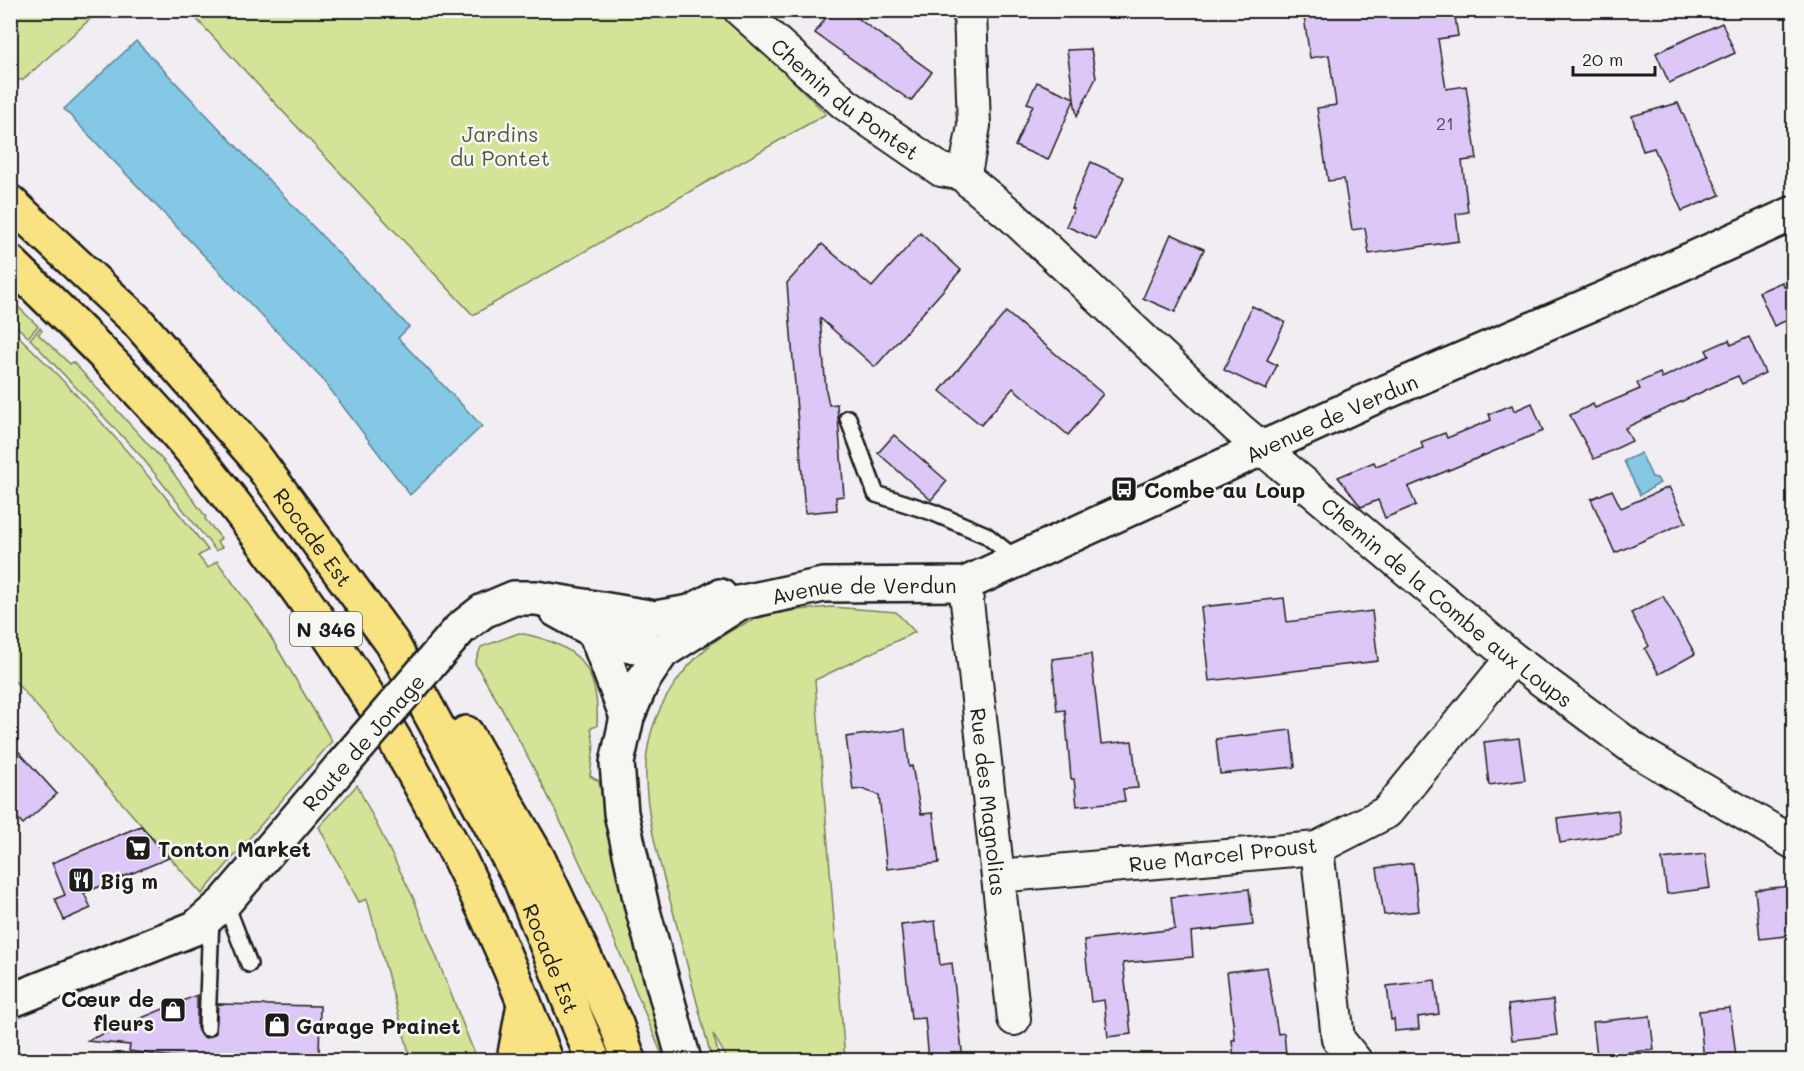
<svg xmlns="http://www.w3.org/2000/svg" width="1804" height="1071" viewBox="0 0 1804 1071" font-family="Mali,sans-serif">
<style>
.green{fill:#d3e498;stroke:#78805a;stroke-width:1.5}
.water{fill:#84c8e5;stroke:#5a8395;stroke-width:1.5}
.building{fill:#dcc7f7;stroke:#1c1c1c;stroke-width:1.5}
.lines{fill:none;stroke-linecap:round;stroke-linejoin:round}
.lane-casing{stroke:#1c1c1c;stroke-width:20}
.street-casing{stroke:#1c1c1c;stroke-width:36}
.secondary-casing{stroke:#1c1c1c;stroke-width:38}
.highway-casing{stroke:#1c1c1c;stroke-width:38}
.lane{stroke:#f6f6f2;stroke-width:15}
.street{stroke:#f6f6f2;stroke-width:32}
.secondary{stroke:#f6f6f2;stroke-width:33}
.highway{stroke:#f8e281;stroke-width:33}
.secondary-bridge-casing{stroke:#1c1c1c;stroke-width:38;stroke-linecap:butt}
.secondary-bridge{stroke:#f6f6f2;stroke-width:33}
.labels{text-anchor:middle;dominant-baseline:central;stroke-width:5;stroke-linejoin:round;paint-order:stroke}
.number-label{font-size:18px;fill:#4c4753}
.shield{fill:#f6f6f2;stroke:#5d5d5c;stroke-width:1.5}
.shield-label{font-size:20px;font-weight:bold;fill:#1c1c1c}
.street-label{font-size:21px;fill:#1c1c1c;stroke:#f6f6f2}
.park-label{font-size:21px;fill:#535841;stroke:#f6f6f2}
.poi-label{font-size:21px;font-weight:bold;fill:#1c1c1c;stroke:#f6f6f2;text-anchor:start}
</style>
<rect width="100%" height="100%" fill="#f1edf3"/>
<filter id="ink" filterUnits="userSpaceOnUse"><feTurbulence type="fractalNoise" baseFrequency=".0167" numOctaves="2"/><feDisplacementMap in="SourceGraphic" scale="12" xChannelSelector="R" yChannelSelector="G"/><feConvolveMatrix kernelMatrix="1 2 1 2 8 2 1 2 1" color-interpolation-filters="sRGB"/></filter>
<g filter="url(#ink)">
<g class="green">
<polygon points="10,11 11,10 99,11 23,80 11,79"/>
<polygon points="189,11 723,11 826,114 473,315"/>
<polygon points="11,300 38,326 28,337 11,321"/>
<polygon points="40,328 42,331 38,334 70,364 73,362 168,466 206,517 205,519 221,538 217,542 222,547 216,551 140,455 30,339"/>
<path d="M 11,329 C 83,397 147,472 208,550 L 198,556 L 208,568 L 217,561 L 263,624 L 332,741 L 202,894 L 11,677 Z"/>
<path d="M 832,607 L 896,612 L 915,632 L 815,680 L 845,1060 L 728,1060 L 713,1034 L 720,1060 L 712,1060 C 699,1011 686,961 673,911 C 660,864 644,813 646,764 C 649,702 698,640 756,619 C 781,611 806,609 832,607 Z"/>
<path d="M 519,633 C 577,644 600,665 597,726 L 591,728 L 594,746 L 590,776 L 599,781 L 627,917 L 668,1060 L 664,1060 C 609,923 552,790 475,663 L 481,647 Z"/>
<polygon points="357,785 413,897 477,1060 411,1060 367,899 359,902 319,827"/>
<polygon points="10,1052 84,1060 16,1060 11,1056"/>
</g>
<g class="water">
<polygon points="136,41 409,327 398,338 482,426 410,495 323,380 64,109"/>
<polygon points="1641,453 1652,477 1657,478 1660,483 1640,495 1624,461"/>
</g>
<g class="building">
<polygon points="831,10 846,10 932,72 911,101 815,33"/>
<polygon points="1303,10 1454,10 1458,36 1438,39 1446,89 1466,86 1477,159 1462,161 1468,212 1456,214 1459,241 1369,254 1365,228 1352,230 1344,179 1328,181 1317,108 1336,105 1329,55 1310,58"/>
<polygon points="1722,23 1735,53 1669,83 1656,53"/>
<polygon points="1091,49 1096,78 1077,116 1074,100 1048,160 1015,146 1033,105 1027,103 1037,82 1074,98 1067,50"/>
<polygon points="1678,103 1720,195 1682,211 1654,148 1643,151 1632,116"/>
<polygon points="1091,162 1124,177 1096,239 1066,226 1074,209 1071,208"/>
<polygon points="920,233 961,270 875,367 820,318 826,390 829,405 837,404 844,496 836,497 837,510 805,513 787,283 822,244 872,287"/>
<polygon points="1171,234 1204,249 1175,312 1143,298"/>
<polygon points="1782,282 1784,287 1794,283 1794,317 1774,326 1759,292"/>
<polygon points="1252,306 1285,322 1267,360 1277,365 1266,390 1224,370"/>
<polygon points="1006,312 1103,394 1068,435 1013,388 981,425 940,391"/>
<polygon points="1749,337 1765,373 1742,384 1738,376 1721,383 1625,428 1632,441 1594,459 1570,415 1593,404 1595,408 1640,389 1637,383 1660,373 1662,378 1709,356 1706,350 1729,340 1731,345"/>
<polygon points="1532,403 1543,431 1408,487 1416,505 1385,518 1378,500 1361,507 1338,477 1374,462 1376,466 1423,448 1421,442 1445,433 1447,438 1491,420 1489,414 1512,405 1514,411"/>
<polygon points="894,435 947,481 931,500 878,453"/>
<polygon points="1669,487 1686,522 1615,553 1591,499 1612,490 1621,508"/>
<polygon points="1663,596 1695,654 1659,674 1645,649 1649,646 1631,613"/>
<polygon points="1284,598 1287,622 1372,611 1378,661 1209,681 1201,607"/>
<polygon points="1091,654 1101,744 1132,741 1138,788 1123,789 1125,801 1077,806 1074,779 1071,779 1065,710 1057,711 1052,659"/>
<polygon points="905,729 909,767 912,766 921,814 933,813 939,863 887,869 879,795 862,789 853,790 846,737"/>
<polygon points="1291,730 1295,767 1220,774 1216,739"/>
<polygon points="1519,738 1525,780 1489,785 1484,742"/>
<polygon points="10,742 57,794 23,824 10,810"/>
<polygon points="1618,810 1621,834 1560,843 1557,818"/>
<polygon points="141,826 169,858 84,893 91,908 64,920 55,899 65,895 52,863"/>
<polygon points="1705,854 1710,888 1667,894 1662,859"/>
<polygon points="1413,863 1419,911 1384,915 1377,868"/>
<polygon points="1790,886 1794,935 1760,939 1755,890"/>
<polygon points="1249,889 1253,925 1191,932 1193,957 1123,963 1131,1034 1108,1037 1104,1000 1091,1002 1084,940 1175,929 1171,897"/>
<polygon points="935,921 940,965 952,963 963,1060 929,1060 925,1018 911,1019 901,925"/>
<polygon points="1267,967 1278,1034 1284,1033 1286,1054 1269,1056 1270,1060 1234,1060 1232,1040 1235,1040 1227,972"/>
<polygon points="1435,980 1439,1014 1418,1017 1419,1029 1395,1031 1394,1019 1391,1020 1387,986"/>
<polygon points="197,995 197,1028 201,1036 206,1038 216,1033 218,1004 320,1006 319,1060 188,1059 129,1051 130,1045 86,1041"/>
<polygon points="1553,1000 1557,1035 1512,1040 1508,1005"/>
<polygon points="1730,1008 1736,1057 1704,1060 1699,1011"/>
<polygon points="1650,1016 1654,1050 1597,1055 1593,1022"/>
</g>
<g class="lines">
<defs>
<g id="lane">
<polyline points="848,418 876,494 932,512 986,535 1017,560"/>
<polyline points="225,902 249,964"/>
<polyline points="207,1028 211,916"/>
</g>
<g id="street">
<path id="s1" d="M 740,10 L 845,104 L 941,170 L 958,173"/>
<polyline points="966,168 974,126 970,10"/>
<path id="s2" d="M 968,180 L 1012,216 L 1239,429 L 1512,658 L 1637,751 L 1794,843"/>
<path id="s3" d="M 965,584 L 1014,1019"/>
<polyline points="1317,848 1338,1039 1355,1060"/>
<polyline points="998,876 1317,848 1387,812 1512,658"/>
</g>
<g id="secondary">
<polyline points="556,610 616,643 662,652"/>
<polyline points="460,629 483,611 514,598 536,598 655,618 690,612 720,596"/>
<polyline points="595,632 627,717"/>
<polyline points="10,1001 195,928 225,902 339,769"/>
<path id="s4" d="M 684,1060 L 642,907 L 621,813 L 617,763 L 627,717 L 642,682 L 662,652 L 739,603 L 823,585 L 965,584 L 1372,398 L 1610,296 L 1794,213"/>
</g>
<g id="highway">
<path id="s5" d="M 10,202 L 137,321 L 253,454 L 392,643 L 520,879 L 593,1060"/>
<path d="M 10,262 C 78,328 146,394 205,467 C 349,646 468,844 546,1060"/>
<polyline points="466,733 538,858 616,1024 629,1060"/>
<polyline points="517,1060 515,1054 524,1004"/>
</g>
</defs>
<use href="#lane" class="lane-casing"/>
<use href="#street" class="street-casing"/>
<use href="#secondary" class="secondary-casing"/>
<use href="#highway" class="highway-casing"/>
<use href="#lane" class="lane"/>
<use href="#street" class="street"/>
<use href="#secondary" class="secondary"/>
<use href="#highway" class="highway"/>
<defs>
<polyline id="secondary-bridge" points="339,769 460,629"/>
</defs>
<use href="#secondary-bridge" class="secondary-bridge-casing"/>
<use href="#secondary-bridge" class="secondary-bridge"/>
</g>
</g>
<defs>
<symbol id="bus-square" viewBox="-11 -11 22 22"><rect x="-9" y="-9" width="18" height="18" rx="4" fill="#1c1c1c" stroke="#f6f6f2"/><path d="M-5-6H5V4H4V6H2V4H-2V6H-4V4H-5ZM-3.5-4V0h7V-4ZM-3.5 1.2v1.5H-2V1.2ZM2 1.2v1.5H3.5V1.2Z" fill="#fff"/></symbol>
<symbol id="supermarket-square" viewBox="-11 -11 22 22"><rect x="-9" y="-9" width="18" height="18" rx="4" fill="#1c1c1c" stroke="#f6f6f2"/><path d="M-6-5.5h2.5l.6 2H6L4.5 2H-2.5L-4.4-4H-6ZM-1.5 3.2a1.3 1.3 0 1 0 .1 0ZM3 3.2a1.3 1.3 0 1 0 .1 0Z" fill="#fff"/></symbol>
<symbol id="restaurant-square" viewBox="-11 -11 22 22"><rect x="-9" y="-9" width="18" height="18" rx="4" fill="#1c1c1c" stroke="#f6f6f2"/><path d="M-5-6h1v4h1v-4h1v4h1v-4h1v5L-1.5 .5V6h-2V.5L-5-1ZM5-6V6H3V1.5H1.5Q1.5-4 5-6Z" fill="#fff"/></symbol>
<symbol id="shop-square" viewBox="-11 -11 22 22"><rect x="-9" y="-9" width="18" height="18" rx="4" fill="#1c1c1c" stroke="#f6f6f2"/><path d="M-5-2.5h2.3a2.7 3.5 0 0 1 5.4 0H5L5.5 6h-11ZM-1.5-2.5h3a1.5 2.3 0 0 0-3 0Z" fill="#fff"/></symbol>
</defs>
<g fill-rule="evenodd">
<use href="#bus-square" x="1109" y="474" width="30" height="30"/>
<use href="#supermarket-square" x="123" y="833" width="30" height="30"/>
<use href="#restaurant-square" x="66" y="865" width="30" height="30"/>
<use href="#shop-square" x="158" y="995" width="30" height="30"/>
<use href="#shop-square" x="262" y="1010" width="30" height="30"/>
</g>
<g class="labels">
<g class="number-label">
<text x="1445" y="123">21</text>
</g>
<rect class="shield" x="290" y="612" width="72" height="34" rx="4.5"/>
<g class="shield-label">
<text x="326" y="629">N 346</text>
</g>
<g class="street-label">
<text stroke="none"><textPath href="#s1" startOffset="138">Chemin du Pontet</textPath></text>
<text stroke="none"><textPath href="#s4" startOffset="1148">Avenue de Verdun</textPath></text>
<text stroke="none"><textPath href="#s5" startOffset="453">Rocade Est</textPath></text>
<text stroke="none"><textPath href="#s4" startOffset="644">Avenue de Verdun</textPath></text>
<text stroke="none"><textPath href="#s2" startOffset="639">Chemin de la Combe aux Loups</textPath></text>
<text transform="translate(363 742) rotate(-49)">Route de Jonage</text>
<text stroke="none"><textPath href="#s3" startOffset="219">Rue des Magnolias</textPath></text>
<text transform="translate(1223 854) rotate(-6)">Rue Marcel Proust</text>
<text stroke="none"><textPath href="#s5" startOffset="939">Rocade Est</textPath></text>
</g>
<g class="park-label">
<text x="500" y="133">Jardins<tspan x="500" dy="24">du Pontet</tspan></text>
</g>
<g class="poi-label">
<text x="1144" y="489">Combe au Loup</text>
<text x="158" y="848">Tonton Market</text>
<text x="100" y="880">Big m</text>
<text x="154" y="998" text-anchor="end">Cœur de<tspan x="154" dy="24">fleurs</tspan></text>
<text x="296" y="1025">Garage Prainet</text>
</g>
</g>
<rect width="1804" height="1071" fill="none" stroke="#f6f6f2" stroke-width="36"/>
<rect x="18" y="18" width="1768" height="1035" fill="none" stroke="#1c1c1c" stroke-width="2" filter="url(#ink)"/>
<path d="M1573 66v9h82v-9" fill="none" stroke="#1c1c1c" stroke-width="3"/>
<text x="1582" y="66" font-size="18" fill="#1c1c1c" stroke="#f6f6f2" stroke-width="4.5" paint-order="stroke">20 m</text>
</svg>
